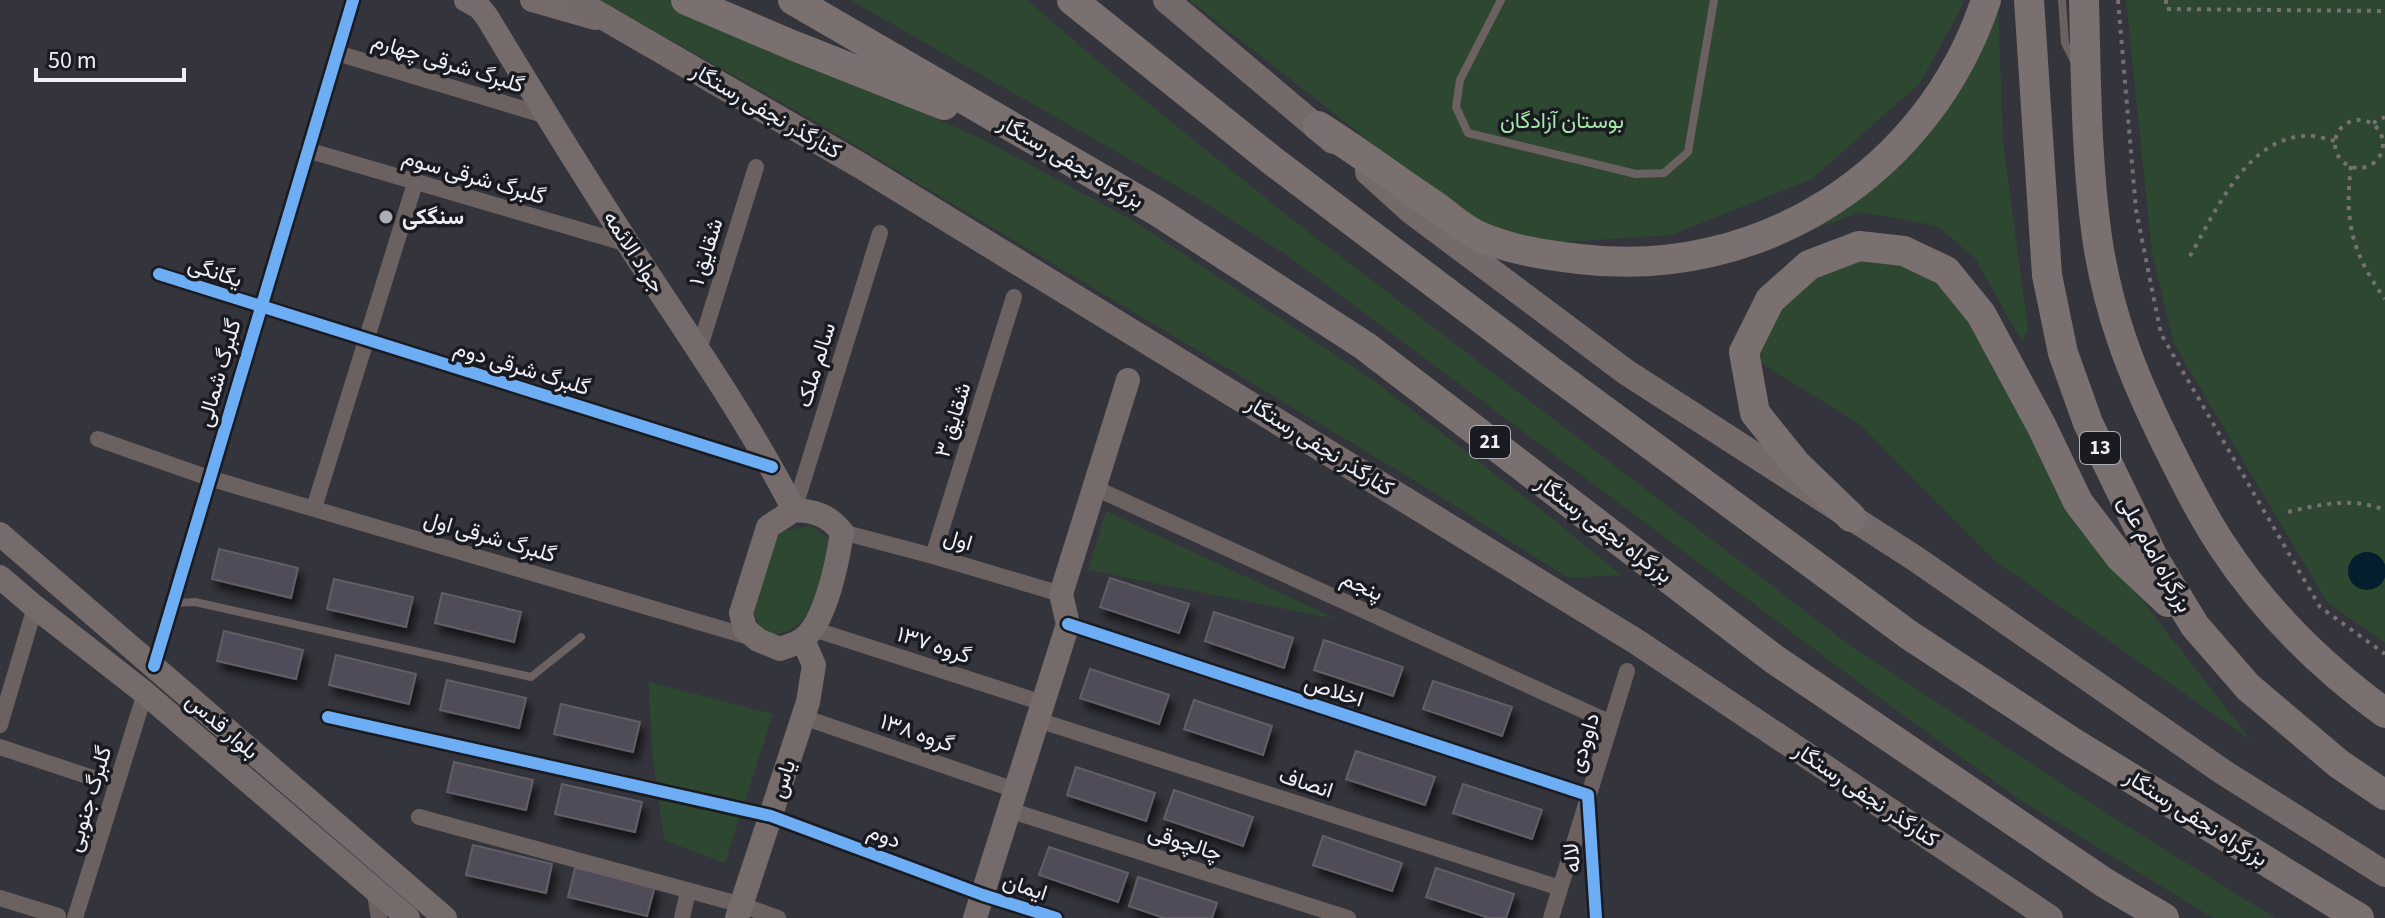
<svg xmlns="http://www.w3.org/2000/svg" width="2385" height="918" viewBox="0 0 2385 918" font-family="'Source Sans 3',Vazirmatn,sans-serif">
<style>
.green{fill:#2d4730}
.water{fill:#051e2e}
.building{fill:#504c58;stroke:#605e65;stroke-width:2;filter:url(#shadow)}
.lines{fill:none;stroke-linecap:round;stroke-linejoin:round}
.path{stroke:#757071;stroke-width:4;stroke-dasharray:4 6;stroke-linecap:butt}
.lane{stroke:#6a6160;stroke-width:8}
.street{stroke:#6a6160;stroke-width:16}
.secondary{stroke:#756b6a;stroke-width:24}
.primary{stroke:#746a6a;stroke-width:26}
.highway{stroke:#7a706f;stroke-width:30}
.cycleway-casing{stroke:#1a1a21;stroke-width:17}
.cycleway{stroke:#6dadf4;stroke-width:12}
.poi-dot{fill:#adadb6;stroke:#1a1a21;stroke-width:3}
.labels{text-anchor:middle;dominant-baseline:central;stroke-width:7;stroke-linejoin:round;paint-order:stroke}
.shield{fill:#1a1a21;stroke:#aeaeb8;stroke-width:2}
.shield-label{font-size:20px;font-weight:bold;fill:#eeeef8}
.street-label{font-size:22px;fill:#eeeef8;stroke:#1a1a21}
.park-label{font-size:22px;fill:#a3e8a7;stroke:#1a1a21}
.poi-label{font-size:22px;font-weight:bold;fill:#eeeef8;stroke:#1a1a21;text-anchor:start}
</style>
<defs>
<filter id="shadow"><feDropShadow dx="4.5" dy="8" stdDeviation="4" flood-color="#0009"/></filter>
</defs>
<rect width="100%" height="100%" fill="#34343c"/>
<g class="green">
<polygon points="600,0 667,0 717,21 984,140 1134,221 1373,380 1548,515 1621,575 1568,578 1422,485 823,126"/>
<polygon points="850,0 1027,0 1132,90 1298,224 1851,646 2108,814 2275,918 2213,918 2019,799 1892,707 1288,256 1189,193"/>
<polygon points="1189,0 1963,0 1959,12 1920,83 1812,179 1671,235 1551,243 1486,232"/>
<polygon points="1998,0 2003,142 2028,329 2022,342 1975,258 1937,226 1861,212 1810,231 1816,220 1893,168"/>
<polygon points="2126,0 2385,0 2385,643 2327,602 2174,344 2152,254"/>
<polygon points="1873,251 1919,263 1974,326 2063,499 2252,741 1994,560 1858,423 1754,359 1784,304 1822,267"/>
<polygon points="1106,511 1336,619 1088,570"/>
<path d="M 810,526 L 829,538 C 822,565 820,612 793,628 C 788,631 781,633 775,635 L 760,627 L 753,610 L 776,538 L 783,531 Z"/>
<polygon points="649,682 773,714 725,863 664,840 651,743"/>
</g>
<circle class="water" cx="2367" cy="571" r="19"/>
<g class="building">
<polygon points="219,549 298,568 291,598 212,579"/>
<polygon points="1110,578 1189,604 1179,633 1100,607"/>
<polygon points="334,579 413,597 406,627 327,609"/>
<polygon points="442,593 521,612 514,642 435,623"/>
<polygon points="1214,612 1293,638 1284,668 1205,641"/>
<polygon points="224,631 303,650 296,679 217,661"/>
<polygon points="1324,640 1403,667 1393,696 1314,670"/>
<polygon points="336,655 416,674 409,704 329,685"/>
<polygon points="1090,669 1169,695 1159,724 1080,698"/>
<polygon points="447,680 526,698 519,728 440,710"/>
<polygon points="1433,681 1512,707 1502,736 1423,709"/>
<polygon points="1194,700 1272,726 1263,755 1184,729"/>
<polygon points="561,704 640,722 633,752 554,734"/>
<polygon points="1356,751 1435,777 1425,805 1346,779"/>
<polygon points="454,762 533,780 526,810 447,792"/>
<polygon points="1076,767 1155,793 1146,821 1067,795"/>
<polygon points="562,784 642,802 635,832 555,814"/>
<polygon points="1463,784 1542,810 1532,839 1453,813"/>
<polygon points="1174,790 1253,817 1243,846 1164,819"/>
<polygon points="1323,836 1402,863 1392,891 1313,865"/>
<polygon points="473,845 552,864 546,893 466,875"/>
<polygon points="1049,847 1128,873 1118,902 1039,875"/>
<polygon points="575,868 655,886 647,916 568,897"/>
<polygon points="1436,868 1514,894 1506,918 1489,918 1426,897"/>
<polygon points="1138,877 1217,903 1212,918 1164,918 1129,906"/>
</g>
<g class="lines">
<g class="path">
<polyline points="2118,0 2136,210 2161,334 2320,607 2385,654"/>
<polyline points="2166,0 2166,9 2385,11"/>
<circle cx="2359" cy="144" r="24"/>
<polyline points="2373,123 2385,117"/>
<path d="M 2351,166 C 2344,222 2352,253 2385,299"/>
<path d="M 2190,256 C 2216,211 2248,134 2310,136 C 2318,136 2327,139 2335,141"/>
<path d="M 2288,512 C 2321,504 2353,497 2385,510"/>
</g>
<g class="lane">
<polyline points="1501,0 1460,80 1456,107 1468,133 1636,174 1664,173 1688,152 1714,0"/>
<polyline points="2062,0 2065,43 2075,63"/>
<polyline points="173,603 195,602 531,677 581,637"/>
</g>
<g class="street">
<polyline points="337,53 547,116"/>
<polyline points="307,150 628,244"/>
<polyline points="159,274 772,467"/>
<polyline points="699,350 756,167"/>
<polyline points="98,439 209,478 753,638"/>
<polyline points="1095,488 1611,723"/>
<polyline points="314,508 415,183"/>
<polyline points="794,510 880,233"/>
<polyline points="842,532 933,556 1061,594"/>
<polyline points="933,556 1014,297"/>
<polyline points="1068,624 1588,795 1596,918"/>
<polyline points="813,629 1043,703"/>
<polyline points="154,666 353,0"/>
<polyline points="328,717 771,816 983,895 1056,918"/>
<polyline points="803,717 1015,790"/>
<polyline points="1038,720 1560,888"/>
<polyline points="0,725 35,607"/>
<polyline points="0,747 99,780"/>
<polyline points="1009,810 1348,918"/>
<polyline points="419,817 742,905 778,918"/>
<polyline points="374,889 379,918"/>
<polyline points="0,898 58,916"/>
<polyline points="75,918 145,693"/>
<polyline points="682,918 688,891"/>
<polyline points="1551,918 1627,671"/>
</g>
<g class="secondary">
<path d="M 466,0 L 479,7 L 487,17 C 533,93 580,170 629,245 C 686,332 746,417 794,510"/>
<polyline points="532,0 595,18"/>
<path d="M 794,510 C 815,511 828,515 842,532 C 838,559 826,622 803,639 C 797,644 787,646 780,649 L 758,640 L 745,629 L 741,613 L 768,527 Z"/>
<polyline points="0,534 445,918"/>
<polyline points="0,577 35,607 145,693 408,918"/>
<polyline points="737,918 808,702 814,665 803,640"/>
<polyline points="975,918 1068,624 1061,594 1128,380"/>
</g>
<g class="primary">
<polyline points="574,0 861,166 1637,642 2050,918"/>
<polyline points="1166,0 1333,141"/>
<polyline points="1368,172 1411,211 1626,372 1916,559 2223,772 2385,874"/>
</g>
<g class="highway">
<polyline points="686,0 792,45 944,105"/>
<polyline points="793,0 1157,211 1365,346 1774,659 2105,883 2164,918"/>
<polyline points="1072,0 1274,162 1552,372 1909,635 2072,742 2359,918"/>
<polyline points="2029,0 2047,275 2063,353 2088,423 2153,557 2195,626 2248,687 2339,764 2385,795"/>
<path d="M 2084,0 C 2086,78 2086,159 2097,237 C 2108,313 2132,374 2166,443 C 2183,477 2200,512 2221,544 C 2264,610 2322,667 2385,713"/>
<path d="M 1318,126 C 1358,151 1395,179 1434,205 C 1448,215 1463,229 1479,236 C 1510,250 1546,255 1579,259 C 1760,281 1929,173 1986,0"/>
<polyline points="1851,517 1796,464 1755,413 1744,352 1770,300 1809,265 1859,246 1904,251 1946,271 1981,314 2041,425 2078,502 2120,557 2168,602"/>
</g>
<defs>
<g id="cycleway">
<polyline points="159,274 772,467"/>
<polyline points="1068,624 1588,795 1596,918"/>
<polyline points="154,666 353,0"/>
<polyline points="328,717 771,816 983,895 1056,918"/>
</g>
</defs>
<use href="#cycleway" class="cycleway-casing"/>
<use href="#cycleway" class="cycleway"/>
</g>
<circle class="poi-dot" cx="386" cy="217" r="8"/>
<g class="labels">
<g class="shield">
<rect x="1470" y="426" width="40" height="32" rx="6"/>
<rect x="2080" y="432" width="40" height="32" rx="6"/>
</g>
<g class="shield-label">
<text x="1490" y="442">21</text>
<text x="2100" y="448">13</text>
</g>
<g class="street-label">
<text transform="translate(448 63) rotate(17)">گلبرگ شرقی چهارم</text>
<text transform="translate(766 111) rotate(30)">کنارگذر نجفی رستگار</text>
<text transform="translate(1071 162) rotate(30)">بزرگراه نجفی رستگار</text>
<text transform="translate(474 177) rotate(16)">گلبرگ شرقی سوم</text>
<text transform="translate(634 252) rotate(57)">جواد الائمه</text>
<text transform="translate(706 252) rotate(-73)">شقایق ۱</text>
<text transform="translate(215 272) rotate(18)">یگانگی</text>
<text transform="translate(816 365) rotate(-73)">سالم ملک</text>
<text transform="translate(522 368) rotate(17)">گلبرگ شرقی دوم</text>
<text transform="translate(219 373) rotate(-74)">گلبرگ شمالی</text>
<text transform="translate(953 420) rotate(-73)">شقایق ۳</text>
<text transform="translate(1320 446) rotate(32)">کنارگذر نجفی رستگار</text>
<text transform="translate(1604 529) rotate(37)">بزرگراه نجفی رستگار</text>
<text transform="translate(490 537) rotate(16)">گلبرگ شرقی اول</text>
<text transform="translate(958 540) rotate(16)">اول</text>
<text transform="translate(2155 554) rotate(61)">بزرگراه امام علی</text>
<text transform="translate(1362 586) rotate(25)">پنجم</text>
<text transform="translate(934 645) rotate(18)">گروه ۱۳۷</text>
<text transform="translate(1334 691) rotate(18)">اخلاص</text>
<text transform="translate(222 726) rotate(41)">بلوار قدس</text>
<text transform="translate(917 733) rotate(19)">گروه ۱۳۸</text>
<text transform="translate(1584 743) rotate(-73)">داوودی</text>
<text transform="translate(783 779) rotate(-72)">یاس</text>
<text transform="translate(1306 783) rotate(18)">انصاف</text>
<text transform="translate(1866 795) rotate(34)">کنارگذر نجفی رستگار</text>
<text transform="translate(89 799) rotate(-73)">گلبرگ جنوبی</text>
<text transform="translate(2196 818) rotate(32)">بزرگراه نجفی رستگار</text>
<text transform="translate(884 836) rotate(20)">دوم</text>
<text transform="translate(1185 843) rotate(18)">چالچوقی</text>
<text transform="translate(1572 858) rotate(-94)">لاله</text>
<text transform="translate(1025 887) rotate(18)">ایمان</text>
</g>
<g class="park-label">
<text x="1562" y="121">بوستان آزادگان</text>
</g>
<g class="poi-label">
<text x="402" y="217">سنگکی</text>
</g>
</g>
<path d="M36 68v12h148v-12" fill="none" stroke="#eeeef8" stroke-width="4"/>
<text x="48" y="68" font-size="24" fill="#eeeef8" stroke="#1a1a21" stroke-width="6" paint-order="stroke">50 m</text>
</svg>
